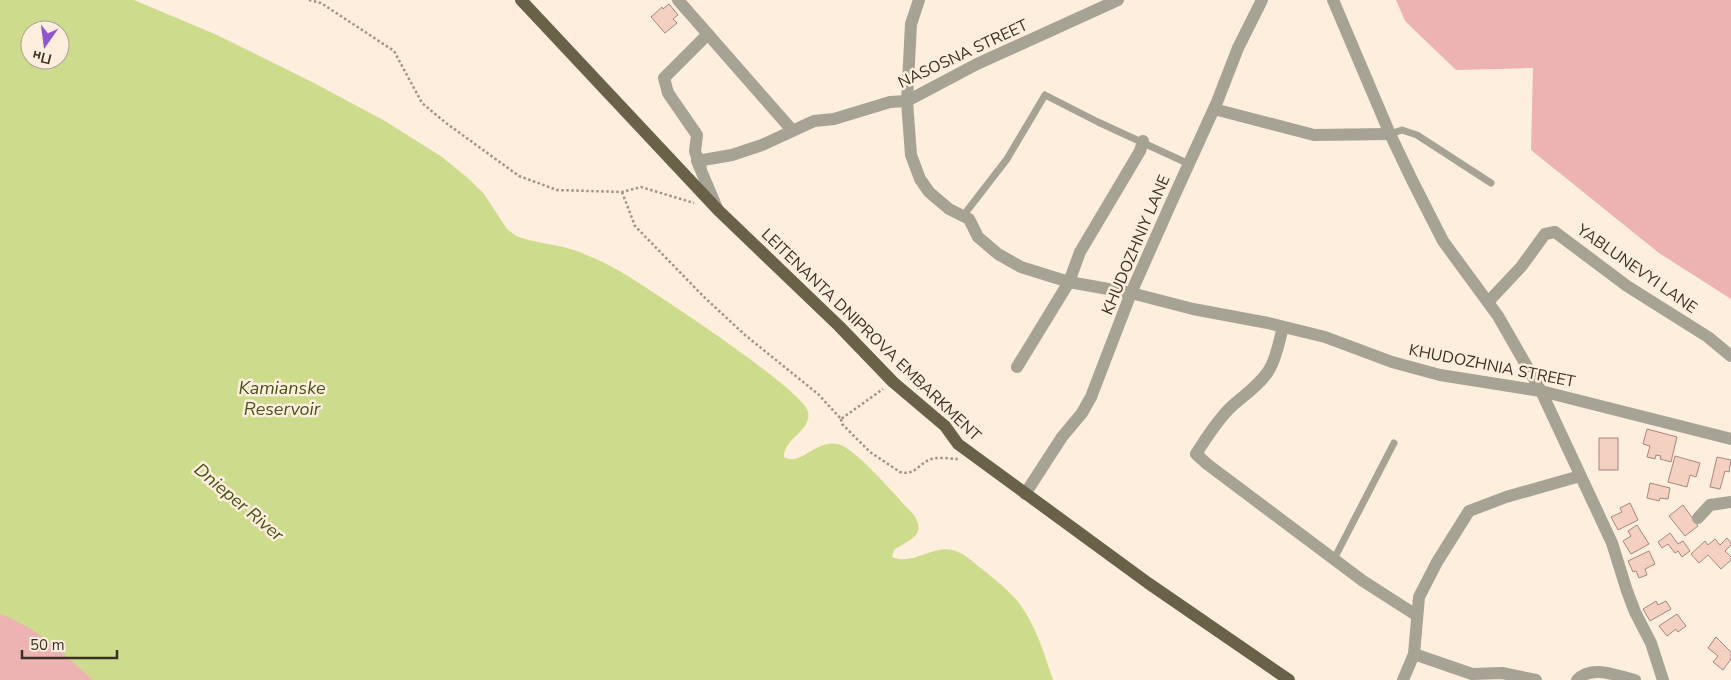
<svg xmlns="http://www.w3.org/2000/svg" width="1731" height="680" viewBox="0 0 1731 680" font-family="'Nunito Sans',sans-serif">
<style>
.green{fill:#edb3b3}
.water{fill:#ccdc8c;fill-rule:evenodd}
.building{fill:#f4d0c1;stroke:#a8877a}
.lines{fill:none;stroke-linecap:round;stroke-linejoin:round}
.path{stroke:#a09487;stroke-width:2.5;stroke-dasharray:2.5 2.5;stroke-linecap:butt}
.service{stroke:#a6a294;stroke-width:7}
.minor{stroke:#a6a294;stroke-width:12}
.primary{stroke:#696148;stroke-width:12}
.labels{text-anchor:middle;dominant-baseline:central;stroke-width:5;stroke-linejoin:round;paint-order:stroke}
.street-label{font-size:16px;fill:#3a3126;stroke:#fdeede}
.water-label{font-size:18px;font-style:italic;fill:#485117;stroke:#fdeede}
</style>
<rect width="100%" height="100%" fill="#fdeede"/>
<g class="green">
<polygon points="1396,0 1731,0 1731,299 1659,253 1531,150 1533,68 1456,70 1405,21"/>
<polygon points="0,566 210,680 0,680"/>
</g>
<path class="water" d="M 0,0 L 134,0 L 217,35 L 316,84 L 385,121 L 442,157 L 469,179 L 484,194 L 507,229 L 516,236 C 537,244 561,244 582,253 C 596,259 610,265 623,273 C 651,290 804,390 808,412 C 812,431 783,439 784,457 C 801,467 815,439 838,444 C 857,449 899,500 914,515 C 927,536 909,540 894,550 L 892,557 C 913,566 932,545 952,550 C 962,552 971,560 978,566 C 991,576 1009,590 1019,603 C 1036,626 1044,653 1053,680 L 93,680 C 65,655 37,627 0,614 ZM 30,30 L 60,30 L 60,60 L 30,60 Z"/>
<g class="building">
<polygon points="669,4 678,15 673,19 677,23 665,33 651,17 662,7 663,9"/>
<polygon points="1647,429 1677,437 1671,462 1660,459 1661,456 1656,455 1655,459 1647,457 1650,446 1643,444"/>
<rect x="1599" y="438" width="19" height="32"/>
<polygon points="1675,456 1700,463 1696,477 1690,475 1687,487 1668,482"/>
<polygon points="1717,457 1731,460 1729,472 1725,471 1720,489 1710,487"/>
<polygon points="1650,483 1670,488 1668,499 1660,498 1659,501 1647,498"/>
<polygon points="1630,503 1638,520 1618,530 1611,517 1622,512 1620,508"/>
<polygon points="1683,505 1698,526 1685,536 1669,516"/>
<polygon points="1637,525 1649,544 1631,554 1623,541 1631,536 1628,531"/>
<polygon points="1670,533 1678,544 1683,541 1690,551 1682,557 1678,551 1675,553 1668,544 1662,548 1658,542"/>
<polygon points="1727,538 1731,543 1731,545 1725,551 1731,557 1731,560 1721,569 1708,555 1699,563 1691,554 1705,541 1708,545 1715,539 1720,545"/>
<polygon points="1649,551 1655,564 1645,569 1647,575 1639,578 1636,571 1633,572 1628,561"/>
<polygon points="1656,601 1658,605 1666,601 1671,609 1650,621 1643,609"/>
<polygon points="1677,614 1686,626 1678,632 1676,629 1667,636 1659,626"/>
<polygon points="1716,637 1731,652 1731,659 1723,670 1713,662 1718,656 1708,648"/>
</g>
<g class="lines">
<g class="path">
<polyline points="309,0 321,3 394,51 422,103 446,123 519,176 557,190 622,192 641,187 694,203"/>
<polyline points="622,192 635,226 703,296 745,335 818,394 841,419 883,389"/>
<path d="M 841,419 L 842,424 L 870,452 L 900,472 C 914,476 918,465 929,460 C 938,456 949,459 958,459"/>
</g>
<g class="service">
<polyline points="1390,134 1402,130 1417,135 1491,183"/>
<polyline points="963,216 1007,159 1045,95 1098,122 1189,164"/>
<polyline points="1334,559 1394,443"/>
</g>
<g class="minor">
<polyline points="678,0 792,130"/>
<polyline points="919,0 911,24 907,101 911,155 920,179 929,192 949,209 969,219 978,237 998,254 1021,267 1069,282 1131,293 1193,309 1268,323 1325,337 1392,362 1440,375 1541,391 1731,439"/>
<polyline points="1333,0 1390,134 1412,180 1443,241 1498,316 1541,391 1612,543 1627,591 1635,612 1651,643 1663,680"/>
<polyline points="1214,109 1314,135 1390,134"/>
<polyline points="701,169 695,151 697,135 668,93 664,78 708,34"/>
<polyline points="717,208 697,161 732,155 762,145 814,121 834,119 890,102 907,101 977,64 1118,0"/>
<polyline points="1488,302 1521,267 1545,234 1555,232 1627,286 1708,337 1731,356"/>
<path d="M 1283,327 C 1279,341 1277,357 1269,370 C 1260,385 1243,396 1230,408 C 1217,421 1206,438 1196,454 L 1207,464 L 1363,581 L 1416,615"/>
<polyline points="1017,367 1069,282 1080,252 1140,151 1143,141"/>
<polyline points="1025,494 1062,437 1082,413 1091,397 1131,293 1171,203 1217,102 1238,48 1262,0"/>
<polyline points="1698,518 1710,505 1731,502"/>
<polyline points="1414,654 1472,674 1502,673 1536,680"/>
<polyline points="1403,680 1414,654 1419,597 1437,562 1469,511 1506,497 1580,476"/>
<path d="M 1577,680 C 1592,664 1617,676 1635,680"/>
</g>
<polyline class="primary" points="521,0 718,210 839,326 893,382 945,426 958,444 1148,583 1289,680"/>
</g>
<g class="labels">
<g class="street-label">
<text transform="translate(963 54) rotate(-25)">NASOSNA STREET</text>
<text transform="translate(1136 245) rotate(-67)">KHUDOZHNIY LANE</text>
<text transform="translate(1637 269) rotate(35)">YABLUNEVYI LANE</text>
<text transform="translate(871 335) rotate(44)">LEITENANTA DNIPROVA EMBARKMENT</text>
<text transform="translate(1492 366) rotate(11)">KHUDOZHNIA STREET</text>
</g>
<g class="water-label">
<text x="282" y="388">Kamianske<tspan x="282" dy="21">Reservoir</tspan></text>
<text transform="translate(239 502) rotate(40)">Dnieper River</text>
</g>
</g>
<g transform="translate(45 45) rotate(194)"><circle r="24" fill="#fdeede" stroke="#afa294"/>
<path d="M0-4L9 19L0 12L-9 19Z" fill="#9156cd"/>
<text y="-8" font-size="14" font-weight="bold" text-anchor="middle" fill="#3a3126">Пн</text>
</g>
<path d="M22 650v8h95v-8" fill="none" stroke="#3a3126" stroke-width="2.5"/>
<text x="30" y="650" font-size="15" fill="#3a3126" stroke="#fdeede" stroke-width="4" paint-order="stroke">50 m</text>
</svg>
